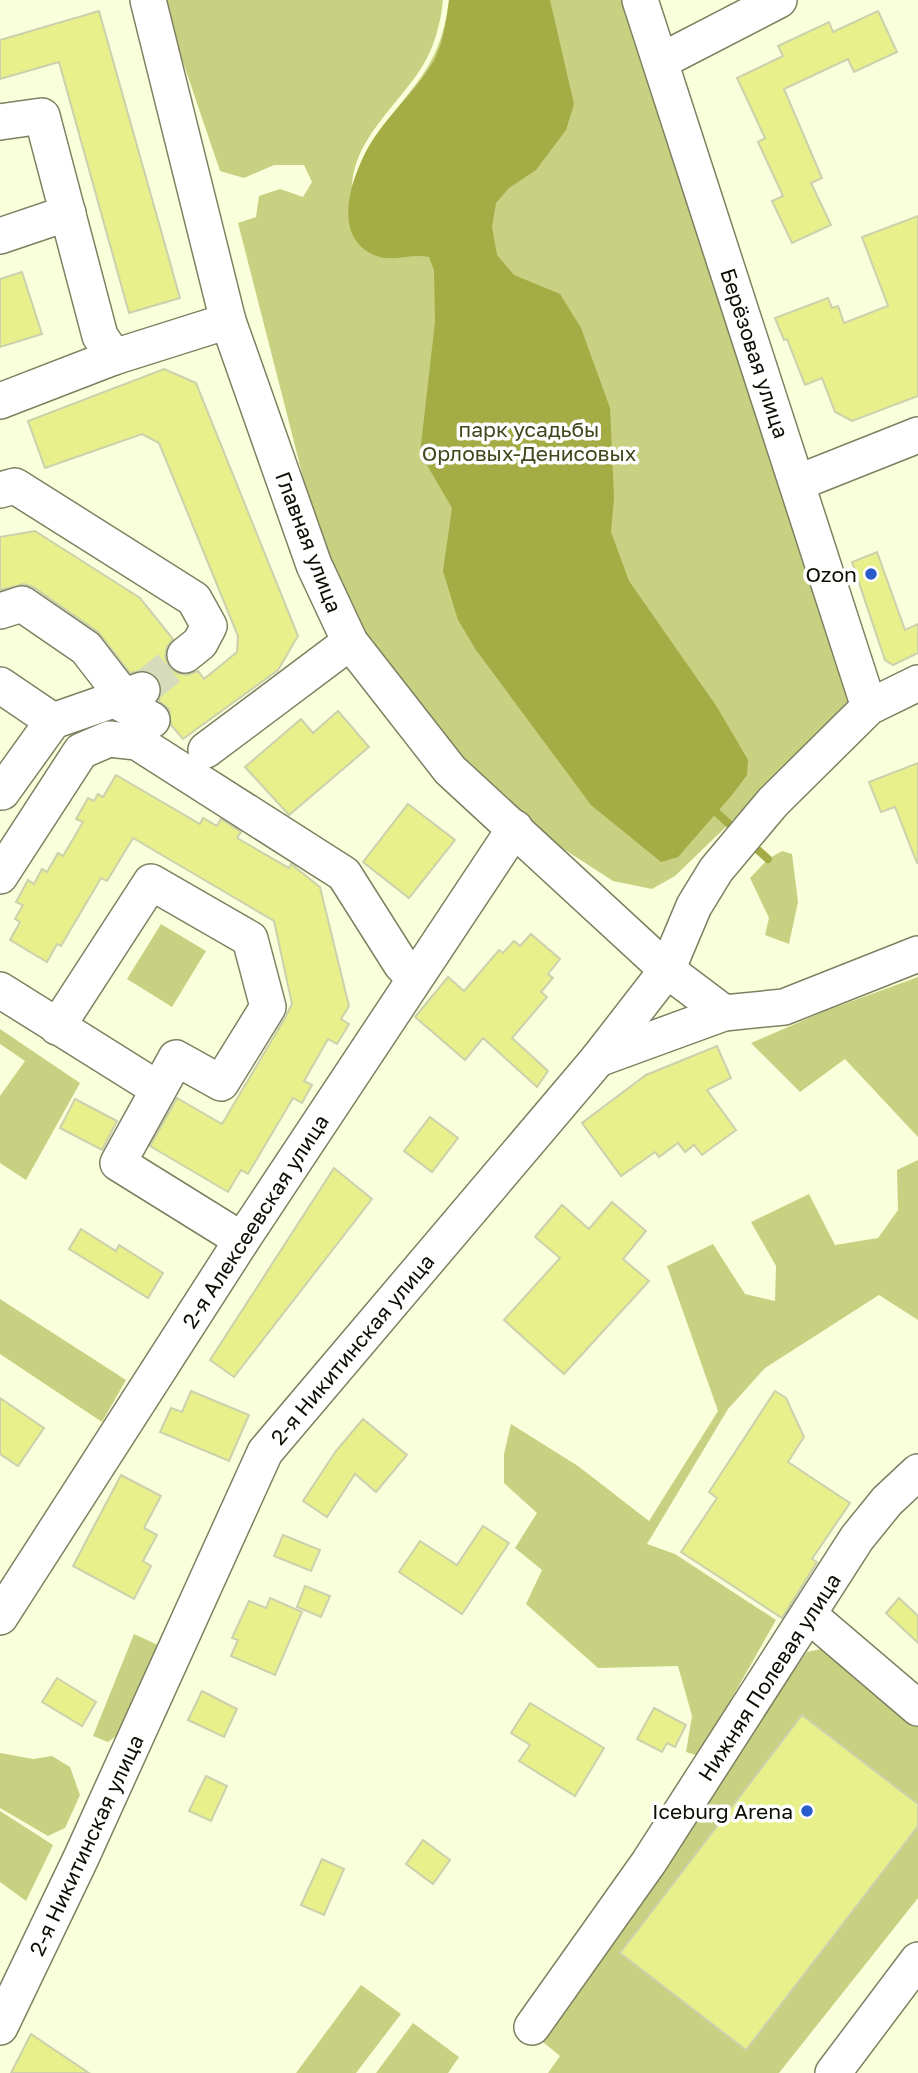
<svg xmlns="http://www.w3.org/2000/svg" width="918" height="2073" viewBox="0 0 918 2073" font-family="'Golos Text',sans-serif">
<style>
.green{fill:#c8d082}
.water{fill:#a4ac46}
.lines{fill:none;stroke-linecap:round;stroke-linejoin:round}
.stream{stroke:#a4ac46;stroke-width:8}
.building{fill:#e7f08b;stroke:#ccd0ad;stroke-width:2}
.minor-tunnel{stroke:#d6dbbb;stroke-width:35;stroke-dasharray:35 18;stroke-linecap:butt}
.minor-casing{stroke:#7d8161;stroke-width:38}
.minor{stroke:#fff;stroke-width:35}
.poi-dot{fill:#2b5ccb;stroke:#fff;stroke-width:2.5}
.labels{text-anchor:middle;dominant-baseline:central;stroke-width:7;stroke-linejoin:round;paint-order:stroke}
.street-label{font-size:21px;fill:#0d0e03;stroke:#fff}
.park-label{font-size:21px;fill:#42461c;stroke:#fff}
.poi-label{font-size:21px;fill:#0d0e03;stroke:#fff;text-anchor:end}
</style>
<rect width="100%" height="100%" fill="#faffdb"/>
<g class="green">
<path d="M 162,0 L 443,0 C 441,22 434,48 422,67 C 398,105 354,139 352,186 C 358,174 361,158 369,146 C 406,89 440,74 449,0 L 626,0 L 854,703 L 675,876 L 652,889 L 613,881 L 553,842 L 505,797 L 434,730 L 394,678 L 352,612 L 315,524 L 238,223 L 256,217 L 259,196 L 280,189 L 303,197 L 312,182 L 304,165 L 274,165 L 244,178 L 220,171 Z"/>
<polygon points="782,851 792,854 798,902 789,944 765,935 769,918 750,878 768,859"/>
<polygon points="161,924 206,951 172,1007 127,979"/>
<polygon points="918,977 918,1137 845,1059 800,1092 751,1043 825,1011"/>
<polygon points="0,1029 80,1083 26,1180 0,1163 0,1096 25,1061 0,1044"/>
<polygon points="918,1160 918,1320 879,1295 765,1368 728,1409 647,1544 675,1554 776,1620 699,1756 686,1752 692,1716 678,1666 598,1668 526,1604 542,1570 515,1548 537,1513 504,1483 504,1454 511,1424 578,1466 649,1521 718,1411 667,1266 713,1244 745,1294 775,1301 776,1266 751,1222 809,1194 835,1245 878,1238 898,1210 897,1170"/>
<polygon points="0,1299 126,1380 102,1422 0,1354"/>
<polygon points="134,1634 158,1645 127,1728 108,1742 93,1736"/>
<polygon points="830,1647 918,1724 918,1898 779,2073 548,2073 560,2056 538,2038 807,1652"/>
<polygon points="0,1753 33,1759 52,1756 70,1767 80,1795 65,1828 48,1836 0,1808"/>
<polygon points="0,1811 53,1845 26,1901 0,1882"/>
<polygon points="361,1985 401,2014 356,2073 296,2073"/>
<polygon points="413,2023 459,2057 448,2073 376,2073"/>
</g>
<path class="water" d="M 449,0 L 550,0 L 574,104 L 566,130 L 536,170 L 509,188 L 496,203 L 492,227 L 497,255 L 514,275 L 560,294 L 581,328 L 610,408 L 614,498 L 611,532 L 629,581 L 717,707 L 748,760 L 747,775 L 732,795 L 678,857 L 661,862 L 591,805 L 476,650 L 458,620 L 443,571 L 452,508 L 420,453 L 435,322 L 434,270 L 429,257 C 408,253 390,264 372,254 C 332,234 351,179 368,148 C 384,119 412,95 430,67 C 443,48 446,22 449,0 Z"/>
<g class="lines">
<g class="stream">
<polyline points="717,813 738,832"/>
<polyline points="750,843 768,859"/>
</g>
</g>
<g class="building">
<polygon points="99,11 180,298 129,313 59,62 0,79 0,40"/>
<polygon points="878,11 897,52 854,72 848,59 784,89 822,178 811,183 831,225 792,243 772,201 783,196 758,142 765,138 737,78 783,56 778,46 829,22 833,32"/>
<polygon points="918,216 918,396 852,421 835,412 822,378 805,385 787,339 784,340 775,318 828,298 832,308 838,306 844,323 888,306 862,237"/>
<polygon points="22,272 42,334 0,347 0,279"/>
<polygon points="164,369 196,383 298,636 278,670 183,739 171,725 169,709 159,701 161,684 155,674 145,670 130,673 98,632 33,587 24,584 0,590 0,537 35,531 140,598 173,639 167,647 165,657 169,667 177,673 187,675 198,671 204,679 237,652 238,636 159,443 142,434 45,468 28,421"/>
<polygon points="877,552 905,630 918,624 918,653 893,665 885,660 852,562"/>
<polygon points="338,711 369,747 289,815 245,767 301,719 313,733"/>
<polygon points="918,763 918,862 917,863 895,807 881,812 869,782"/>
<polygon points="116,775 200,824 203,818 217,826 221,819 241,832 237,838 289,868 291,864 320,887 349,1006 341,1019 349,1024 337,1044 328,1039 304,1081 312,1085 302,1103 293,1098 248,1174 241,1170 228,1192 150,1146 177,1098 222,1124 285,1018 292,1004 274,921 133,838 107,881 101,878 61,946 57,944 47,962 10,940 20,922 15,919 23,905 16,902 28,880 34,884 42,869 47,872 58,853 63,856 83,822 76,819 88,798 94,801 98,794 103,797"/>
<polygon points="408,804 455,840 409,898 363,862"/>
<polygon points="531,934 560,959 548,974 553,978 541,992 547,997 512,1038 548,1071 537,1087 483,1038 465,1060 415,1017 448,977 464,991 499,950 503,953 514,941 520,946"/>
<polygon points="717,1046 731,1078 707,1090 736,1130 702,1155 694,1145 685,1152 678,1143 659,1157 655,1152 621,1176 582,1123 646,1075"/>
<polygon points="75,1099 117,1121 102,1150 60,1128"/>
<polygon points="430,1117 458,1138 432,1172 404,1151"/>
<polygon points="334,1168 372,1199 234,1377 210,1360"/>
<polygon points="612,1202 646,1231 623,1259 649,1281 564,1374 504,1320 560,1258 535,1237 562,1205 589,1229"/>
<polygon points="81,1229 116,1251 119,1245 163,1273 148,1298 69,1249"/>
<polygon points="191,1391 249,1415 229,1461 160,1432 171,1408 182,1412"/>
<polygon points="775,1391 786,1398 804,1437 788,1462 850,1503 812,1559 817,1562 782,1618 681,1552 717,1498 709,1492"/>
<polygon points="0,1398 44,1428 18,1466 0,1454"/>
<polygon points="363,1419 407,1455 376,1492 355,1474 327,1517 303,1501 336,1451"/>
<polygon points="121,1475 161,1496 144,1528 157,1535 143,1561 151,1566 134,1599 73,1566"/>
<polygon points="483,1526 509,1543 462,1614 399,1572 420,1541 457,1565"/>
<polygon points="283,1535 320,1550 311,1571 274,1556"/>
<polygon points="305,1586 330,1596 321,1617 297,1607"/>
<polygon points="270,1598 302,1612 275,1675 231,1656 238,1640 232,1638 249,1601 266,1608"/>
<polygon points="899,1598 918,1616 918,1643 886,1613"/>
<polygon points="57,1678 96,1702 82,1726 42,1702"/>
<polygon points="202,1691 237,1709 224,1737 188,1720"/>
<polygon points="530,1703 604,1748 575,1796 519,1761 530,1745 511,1733"/>
<polygon points="654,1708 686,1725 675,1747 667,1743 662,1752 637,1739"/>
<polygon points="802,1715 918,1804 918,1826 746,2050 620,1953"/>
<polygon points="206,1776 227,1786 211,1821 189,1811"/>
<polygon points="423,1840 450,1860 433,1884 406,1864"/>
<polygon points="322,1859 344,1869 324,1915 301,1905"/>
<polygon points="31,2034 89,2073 11,2073"/>
</g>
<g class="lines">
<polyline class="minor-tunnel" points="142,690 185,655"/>
<defs>
<g id="minor">
<polyline points="148,0 228,321 314,565 350,642 450,770 667,970 724,1013 784,1007 918,954"/>
<polyline points="640,0 869,707"/>
<polyline points="661,61 779,0"/>
<polyline points="0,122 42,116 100,336 114,357"/>
<polyline points="0,236 68,213"/>
<polyline points="0,401 114,357 228,321"/>
<polyline points="797,483 918,435"/>
<polyline points="0,490 15,486 194,599 209,626 200,643 185,655"/>
<polyline points="0,611 22,604 86,648 123,696"/>
<polyline points="0,685 53,721"/>
<polyline points="115,700 152,720"/>
<polyline points="206,750 350,642"/>
<polyline points="0,790 2,792 53,721 142,690"/>
<polyline points="0,876 81,751 109,739 137,742 344,874 401,964 414,978"/>
<polyline points="0,990 158,1089"/>
<polyline points="57,1027 151,882 250,939 268,1007 221,1083 176,1058 118,1163 242,1240"/>
<polyline points="598,1059 724,1013"/>
<polyline points="809,1615 918,1708"/>
<polyline points="0,1617 242,1240 515,828"/>
<polyline points="0,2027 81,1858 265,1452 598,1059 667,970 694,906 716,870 773,802 869,707 918,683"/>
<polyline points="532,2027 649,1862 857,1538 887,1501 918,1472"/>
<polyline points="833,2073 918,1960"/>
</g>
</defs>
<use href="#minor" class="minor-casing"/>
<use href="#minor" class="minor"/>
</g>
<g class="poi-dot">
<circle cx="871" cy="574" r="7"/>
<circle cx="807" cy="1811" r="7"/>
</g>
<g class="labels">
<g class="street-label">
<text transform="translate(755 353) rotate(72)">Берёзовая улица</text>
<text transform="translate(309 542) rotate(69)">Главная улица</text>
<text transform="translate(255 1221) rotate(-57)">2-я Алексеевская улица</text>
<text transform="translate(352 1349) rotate(-50)">2-я Никитинская улица</text>
<text transform="translate(769 1677) rotate(-57)">Нижняя Полевая улица</text>
<text transform="translate(86 1845) rotate(-65)">2-я Никитинская улица</text>
</g>
<g class="park-label">
<text x="529" y="429">парк усадьбы<tspan x="529" dy="24">Орловых-Денисовых</tspan></text>
</g>
<g class="poi-label">
<text x="857" y="574">Ozon</text>
<text x="793" y="1811">Iceburg Arena</text>
</g>
</g>
</svg>
